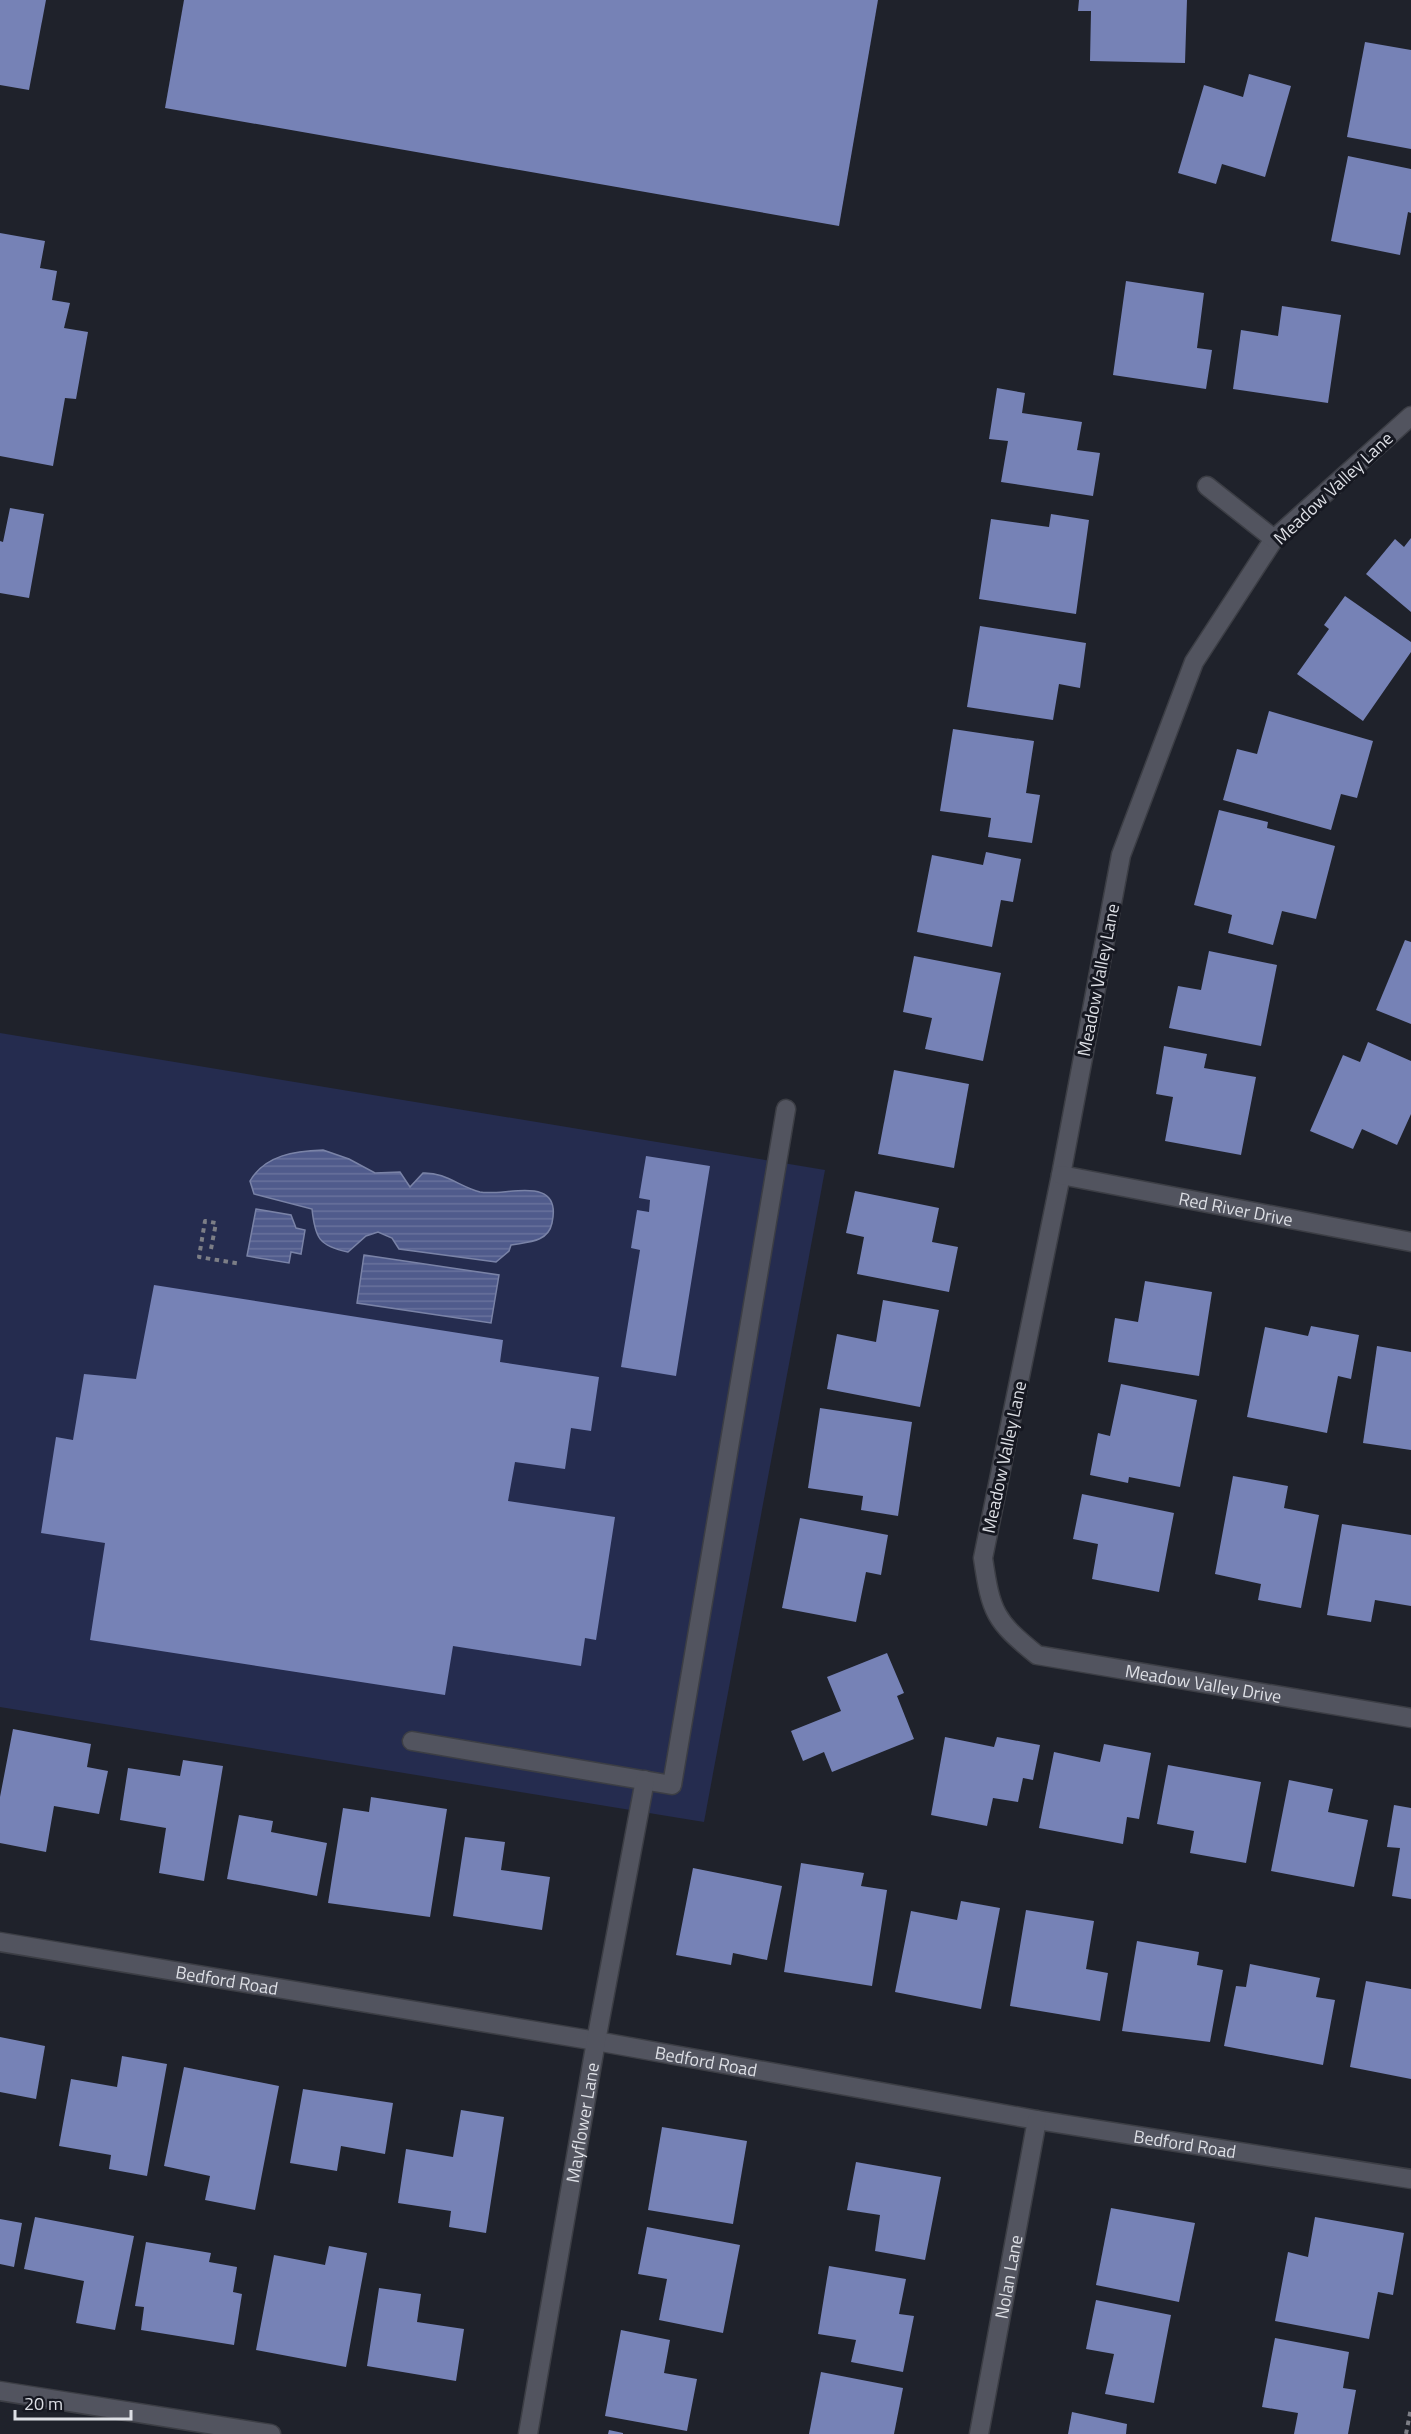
<svg xmlns="http://www.w3.org/2000/svg" width="1411" height="2434" viewBox="0 0 1411 2434" font-family="'Titillium Web',sans-serif">
<style>
.green{fill:#252c4f}
.water{fill:url(#water-rules);stroke:#7a83a7;stroke-width:1.5}
.building{fill:#7682b6}
.lines{fill:none;stroke-linecap:round;stroke-linejoin:round}
.minor-casing{stroke:#3c3e45;stroke-width:21}
.path{stroke:#7c7e86;stroke-width:4;stroke-dasharray:4.5 4.5;stroke-linecap:butt}
.minor{stroke:#52545f;stroke-width:18}
.labels{text-anchor:middle;dominant-baseline:central;stroke-width:6;stroke-linejoin:round;paint-order:stroke}
.street-label{font-size:18px;fill:#dddfe5;stroke:#161821}
</style>
<defs>
<pattern id="water-rules" width="6" height="5" patternUnits="userSpaceOnUse" patternTransform="scale(1.5)"><rect width="6" height="5" fill="#505b8c"/><path d="M0 2.5h6" fill="none" stroke="#69729c"/></pattern>
</defs>
<rect width="100%" height="100%" fill="#1f222b"/>
<polygon class="green" points="0,1033 825,1170 704,1822 0,1707"/>
<g class="water">
<path d="M 323,1150 L 349,1159 L 375,1173 L 400,1172 L 410,1187 L 423,1173 C 445,1172 460,1187 480,1192 C 504,1197 563,1173 552,1223 C 548,1243 526,1242 511,1245 L 509,1251 L 496,1262 L 399,1249 L 392,1238 L 378,1232 L 366,1236 L 348,1252 C 319,1246 315,1238 312,1209 L 254,1194 L 250,1181 C 265,1155 295,1151 323,1150 Z"/>
<polygon points="256,1209 291,1215 296,1228 305,1230 301,1254 291,1252 289,1263 247,1256"/>
<polygon points="364,1255 499,1275 491,1323 357,1303"/>
</g>
<g class="building">
<polygon points="0,0 46,0 29,90 0,85"/>
<polygon points="184,0 878,0 839,226 165,108"/>
<polygon points="1079,0 1187,0 1185,63 1090,61 1091,11 1078,11"/>
<polygon points="1365,42 1411,50 1411,149 1347,137"/>
<polygon points="1249,74 1291,86 1265,177 1222,164 1216,184 1178,173 1204,85 1243,97"/>
<polygon points="1348,156 1411,169 1411,213 1408,212 1400,255 1331,241"/>
<polygon points="0,233 45,241 40,268 57,271 52,300 70,303 64,328 88,332 76,399 65,398 53,466 0,456"/>
<polygon points="1126,281 1204,293 1197,348 1212,350 1206,389 1113,375"/>
<polygon points="1282,306 1341,315 1328,403 1233,389 1241,330 1278,336"/>
<polygon points="997,388 1025,393 1022,413 1082,422 1077,450 1100,453 1093,496 1001,482 1008,441 989,439"/>
<polygon points="10,508 44,514 29,598 0,593 0,541 3,542"/>
<polygon points="1051,514 1089,520 1076,614 979,599 991,519 1049,527"/>
<polygon points="1411,538 1411,612 1366,574 1395,539 1404,547"/>
<polygon points="1345,596 1411,642 1411,652 1363,721 1297,674 1329,629 1324,625"/>
<polygon points="980,626 1086,643 1080,688 1059,684 1053,720 967,707"/>
<polygon points="1269,711 1373,741 1357,798 1341,794 1331,830 1223,800 1237,749 1257,754"/>
<polygon points="953,729 1034,741 1026,793 1040,795 1032,843 988,837 991,818 940,811"/>
<polygon points="1219,810 1268,822 1267,828 1335,846 1316,919 1282,911 1273,945 1228,933 1232,915 1194,905"/>
<polygon points="986,852 1021,859 1013,902 1001,900 992,947 917,932 932,855 983,865"/>
<polygon points="1405,940 1411,942 1411,1024 1376,1010"/>
<polygon points="1209,951 1277,965 1261,1046 1169,1028 1178,986 1201,990"/>
<polygon points="914,956 1001,973 983,1061 925,1049 932,1018 903,1012"/>
<polygon points="1368,1042 1411,1061 1411,1114 1397,1145 1362,1129 1353,1149 1310,1131 1343,1055 1360,1062"/>
<polygon points="1164,1046 1207,1054 1204,1068 1256,1077 1241,1155 1165,1141 1173,1097 1156,1094"/>
<polygon points="894,1070 969,1084 954,1168 878,1154"/>
<polygon points="646,1156 710,1166 676,1376 621,1367 640,1250 631,1248 637,1210 649,1212 650,1200 639,1198"/>
<polygon points="855,1191 939,1208 932,1242 958,1247 949,1292 857,1274 864,1237 846,1233"/>
<polygon points="1145,1281 1212,1292 1199,1376 1108,1362 1115,1318 1138,1322"/>
<polygon points="154,1285 503,1340 500,1362 599,1377 591,1431 571,1428 565,1469 515,1462 508,1501 615,1517 596,1640 585,1638 581,1666 453,1646 445,1695 90,1640 105,1543 41,1533 56,1437 73,1440 84,1374 136,1379"/>
<polygon points="883,1300 939,1310 920,1407 827,1389 837,1334 876,1342"/>
<polygon points="1311,1326 1359,1335 1351,1379 1338,1376 1327,1433 1247,1417 1265,1327 1308,1336"/>
<polygon points="1377,1346 1411,1352 1411,1450 1363,1443"/>
<polygon points="1121,1384 1197,1400 1180,1487 1129,1477 1128,1483 1090,1475 1098,1433 1110,1436"/>
<polygon points="820,1408 912,1422 898,1516 861,1510 863,1496 808,1488"/>
<polygon points="1233,1476 1288,1486 1284,1508 1319,1515 1301,1608 1258,1600 1261,1584 1215,1574"/>
<polygon points="1082,1494 1174,1513 1159,1592 1092,1579 1098,1544 1073,1539"/>
<polygon points="800,1518 888,1535 881,1575 866,1572 856,1622 782,1608"/>
<polygon points="1342,1524 1411,1535 1411,1606 1375,1600 1371,1622 1327,1615"/>
<polygon points="887,1653 904,1693 897,1696 914,1739 832,1772 824,1752 803,1761 791,1731 841,1711 827,1677"/>
<polygon points="13,1729 91,1744 87,1767 108,1771 99,1814 54,1806 46,1852 0,1843 0,1797"/>
<polygon points="945,1737 994,1747 997,1737 1040,1745 1033,1780 1023,1778 1018,1802 993,1798 987,1826 931,1815"/>
<polygon points="1104,1744 1151,1753 1139,1819 1127,1817 1123,1844 1039,1828 1054,1752 1100,1762"/>
<polygon points="183,1760 223,1766 204,1881 159,1873 166,1828 120,1820 128,1768 180,1776"/>
<polygon points="1168,1765 1261,1782 1246,1863 1190,1853 1194,1831 1157,1824"/>
<polygon points="1289,1780 1333,1789 1328,1812 1368,1820 1354,1887 1271,1871"/>
<polygon points="371,1797 447,1809 430,1917 328,1903 343,1808 369,1812"/>
<polygon points="1394,1805 1411,1808 1411,1899 1392,1896 1400,1848 1387,1847"/>
<polygon points="239,1815 273,1821 271,1832 327,1843 317,1896 227,1879"/>
<polygon points="465,1837 505,1842 501,1870 550,1877 542,1930 453,1916"/>
<polygon points="801,1863 864,1873 861,1886 887,1890 872,1986 784,1972"/>
<polygon points="693,1868 782,1886 767,1960 733,1953 731,1965 676,1955"/>
<polygon points="961,1901 1000,1908 981,2009 895,1992 911,1911 957,1920"/>
<polygon points="1026,1910 1094,1921 1086,1969 1108,1973 1100,2021 1010,2006"/>
<polygon points="1137,1941 1199,1952 1197,1965 1223,1970 1210,2042 1122,2031"/>
<polygon points="1250,1964 1320,1978 1316,1997 1335,2000 1323,2065 1224,2046 1236,1986 1246,1987"/>
<polygon points="1366,1981 1411,1989 1411,2079 1350,2067"/>
<polygon points="0,2037 45,2046 36,2099 0,2092"/>
<polygon points="122,2056 167,2064 147,2176 109,2169 111,2155 59,2146 71,2079 117,2087"/>
<polygon points="184,2067 279,2086 255,2210 205,2200 210,2176 164,2166"/>
<polygon points="303,2089 393,2103 385,2154 341,2146 337,2171 290,2163"/>
<polygon points="461,2110 504,2117 486,2233 449,2227 451,2211 398,2203 406,2149 453,2157"/>
<polygon points="662,2127 747,2141 733,2224 648,2210"/>
<polygon points="856,2162 941,2177 925,2260 875,2251 880,2215 847,2210"/>
<polygon points="1111,2208 1195,2223 1179,2302 1096,2285"/>
<polygon points="35,2217 134,2236 115,2330 76,2323 84,2281 24,2269"/>
<polygon points="1315,2217 1404,2233 1393,2295 1378,2292 1369,2339 1275,2321 1288,2252 1308,2257"/>
<polygon points="0,2219 22,2223 14,2267 0,2264"/>
<polygon points="647,2227 740,2245 723,2333 659,2320 667,2279 638,2274"/>
<polygon points="146,2242 211,2253 209,2262 237,2267 233,2292 242,2294 234,2345 141,2330 144,2307 135,2306"/>
<polygon points="329,2246 367,2253 346,2367 256,2350 274,2255 325,2265"/>
<polygon points="829,2266 906,2279 899,2314 914,2316 903,2372 851,2362 856,2340 818,2334"/>
<polygon points="379,2288 421,2294 417,2322 464,2329 456,2381 367,2366"/>
<polygon points="1096,2300 1171,2315 1154,2403 1105,2394 1114,2354 1086,2349"/>
<polygon points="621,2330 670,2340 664,2373 697,2379 687,2431 605,2416"/>
<polygon points="1275,2338 1349,2352 1343,2388 1356,2390 1348,2434 1294,2434 1298,2413 1262,2407"/>
<polygon points="821,2372 903,2388 894,2434 809,2434"/>
<polygon points="1072,2412 1127,2424 1126,2434 1068,2434"/>
<polygon points="609,2430 623,2433 623,2434 608,2434"/>
</g>
<g class="lines">
<defs>
<g id="minor">
<path id="s1" d="M 1411,416 L 1274,539 L 1194,662 L 1121,855 L 1061,1175 L 983,1558 C 991,1613 995,1621 1037,1655 L 1411,1718"/>
<polyline points="1207,486 1274,539"/>
<path id="s2" d="M 1061,1175 L 1411,1242"/>
<polyline points="412,1741 672,1785 786,1109"/>
<path id="s3" d="M 0,1942 L 596,2041 L 1037,2120 L 1411,2179"/>
<polyline points="0,2391 271,2434"/>
<path id="s4" d="M 528,2434 L 596,2041 L 645,1780"/>
<path id="s5" d="M 979,2434 L 1037,2120"/>
</g>
</defs>
<use href="#minor" class="minor-casing"/>
<g class="path">
<polyline points="211,1249 216,1223 205,1221 199,1257 241,1264"/>
<polyline points="1406,2434 1411,2408"/>
</g>
<use href="#minor" class="minor"/>
</g>
<g class="labels">
<g class="street-label">
<text transform="translate(1333 488) rotate(-43)">Meadow Valley Lane</text>
<text transform="translate(1098 980) rotate(-79)">Meadow Valley Lane</text>
<text stroke="none"><textPath href="#s2" startOffset="178">Red River Drive</textPath></text>
<text transform="translate(1004 1457) rotate(-78)">Meadow Valley Lane</text>
<text stroke="none"><textPath href="#s1" startOffset="1538">Meadow Valley Drive</textPath></text>
<text stroke="none"><textPath href="#s3" startOffset="230">Bedford Road</textPath></text>
<text stroke="none"><textPath href="#s3" startOffset="716">Bedford Road</textPath></text>
<text stroke="none"><textPath href="#s4" startOffset="316">Mayflower Lane</textPath></text>
<text stroke="none"><textPath href="#s3" startOffset="1202">Bedford Road</textPath></text>
<text stroke="none"><textPath href="#s5" startOffset="160">Nolan Lane</textPath></text>
</g>
</g>
<path d="M15 2410v9h116v-9" fill="none" stroke="#dddfe5" stroke-width="3"/>
<text x="24" y="2410" font-size="18" fill="#dddfe5" stroke="#161821" stroke-width="4.5" paint-order="stroke">20 m</text>
</svg>
